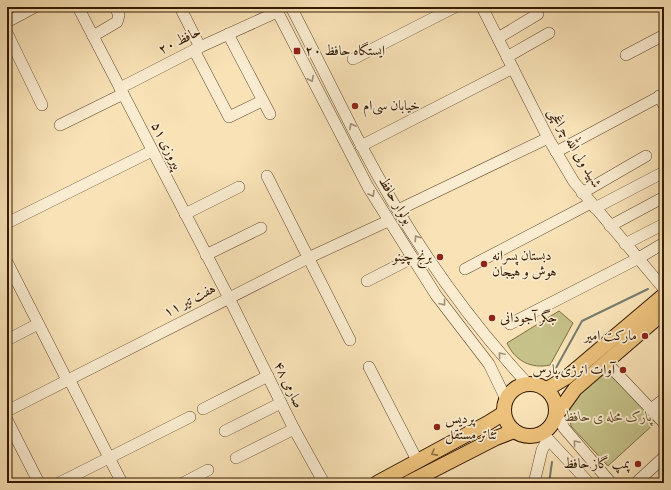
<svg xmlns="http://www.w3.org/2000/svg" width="671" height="490" viewBox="0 0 671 490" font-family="Vollkorn,Amiri,serif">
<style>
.green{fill:#c5c188;stroke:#7c6e44}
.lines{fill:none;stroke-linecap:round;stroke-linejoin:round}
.stream{stroke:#767b6f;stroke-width:2}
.minor-casing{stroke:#654c2e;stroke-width:12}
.major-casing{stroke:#341a01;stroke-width:16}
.minor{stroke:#faecd0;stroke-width:11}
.major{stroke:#ecc17b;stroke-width:14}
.oneway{stroke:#a18e73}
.oneway2{stroke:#906e3e}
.poi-dot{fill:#8f2418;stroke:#faecd0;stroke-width:1.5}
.labels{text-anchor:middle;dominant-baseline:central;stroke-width:3.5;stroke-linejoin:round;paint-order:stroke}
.street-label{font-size:14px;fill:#341a01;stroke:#faecd0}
.poi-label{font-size:14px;fill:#341a01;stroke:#faecd0;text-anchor:start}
.park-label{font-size:14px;font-style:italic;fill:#604c2a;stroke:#faecd0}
</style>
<rect width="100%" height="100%" fill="#f8e2b6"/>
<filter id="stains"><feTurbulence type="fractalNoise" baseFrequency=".005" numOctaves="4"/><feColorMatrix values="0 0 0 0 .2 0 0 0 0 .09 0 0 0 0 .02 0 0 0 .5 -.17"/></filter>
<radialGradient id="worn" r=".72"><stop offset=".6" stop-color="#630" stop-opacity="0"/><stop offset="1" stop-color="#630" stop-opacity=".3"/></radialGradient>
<g class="green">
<path d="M 559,311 L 573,323 L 550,365 C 531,369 515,361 507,343 Z"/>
<polygon points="606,368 656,422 608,466 571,426 568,402"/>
</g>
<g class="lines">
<g class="stream">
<polyline points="556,368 582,321 648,289"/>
<polyline points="549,483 552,462"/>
</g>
<defs>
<g id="minor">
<polyline points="78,7 229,298 294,429 324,483"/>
<polyline points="180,7 200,47"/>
<polyline points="275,7 368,187 436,295 489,364 506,399"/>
<path d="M 291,7 C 315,53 337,99 361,145 C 406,231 462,313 527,383"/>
<polyline points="482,7 548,138 574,182 664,289"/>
<polyline points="7,22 35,7"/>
<polyline points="7,33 42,105"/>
<polyline points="228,34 270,114"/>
<polyline points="93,36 117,22 119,15 115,7"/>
<polyline points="498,38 538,14"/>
<polyline points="194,50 229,117 262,101"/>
<polyline points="626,55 664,35"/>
<polyline points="507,57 549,33"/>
<polyline points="353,59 455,7"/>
<polyline points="120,88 200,47 277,12"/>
<polyline points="659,96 664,105"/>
<polyline points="60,125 123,94"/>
<polyline points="361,146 513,68"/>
<polyline points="556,152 664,94"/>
<polyline points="267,176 350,340"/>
<polyline points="582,193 646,156"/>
<polyline points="595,208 664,172"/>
<polyline points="398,210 548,138"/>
<polyline points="185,214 239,187"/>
<polyline points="7,223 152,151"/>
<polyline points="610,226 664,197"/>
<polyline points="625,244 664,224"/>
<polyline points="206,255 261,228"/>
<polyline points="7,262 67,380"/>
<polyline points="465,269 591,203"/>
<polyline points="367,281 412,258"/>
<polyline points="510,324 637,259 664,243"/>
<polyline points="7,340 38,324"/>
<polyline points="606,362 664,423"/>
<polyline points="369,367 418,462"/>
<polyline points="69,379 122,483"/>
<polyline points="203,409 268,376"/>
<polyline points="651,409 664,399"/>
<polyline points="7,411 308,258 388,221"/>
<polyline points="557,414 564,428 611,483"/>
<polyline points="7,420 39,483"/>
<polyline points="225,431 281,403"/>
<polyline points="540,434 548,439 589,483"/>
<polyline points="236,458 294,429"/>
<polyline points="638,481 664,457"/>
<polyline points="59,483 190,417"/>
<polyline points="183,483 208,470"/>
<polyline points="534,483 542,450 548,439"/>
</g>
<g id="major">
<circle cx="530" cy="410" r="26"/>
<polyline points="547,389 567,377 664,295"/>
<polyline points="557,414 575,389 664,312"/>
<polyline points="377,483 488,423 504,413"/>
<polyline points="408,483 496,438 514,431"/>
</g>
</defs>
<use href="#minor" class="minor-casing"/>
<use href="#major" class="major-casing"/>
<use href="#minor" class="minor"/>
<use href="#major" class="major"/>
</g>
<defs><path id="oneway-chevron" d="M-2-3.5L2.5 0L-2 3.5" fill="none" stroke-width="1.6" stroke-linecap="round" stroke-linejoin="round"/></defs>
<g class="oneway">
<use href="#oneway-chevron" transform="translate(311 79) rotate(63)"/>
<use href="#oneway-chevron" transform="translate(352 126) rotate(-117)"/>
<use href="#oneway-chevron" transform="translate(372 194) rotate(59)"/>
<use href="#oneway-chevron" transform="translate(417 238) rotate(-123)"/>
<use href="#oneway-chevron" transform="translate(443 303) rotate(52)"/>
<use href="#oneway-chevron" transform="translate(501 355) rotate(-130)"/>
<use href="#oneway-chevron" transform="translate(576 443) rotate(-130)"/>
</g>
<use class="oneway2" href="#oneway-chevron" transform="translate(434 453) rotate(151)"/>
<g class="poi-dot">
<rect x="293" y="47" width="8" height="8" rx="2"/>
<circle cx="355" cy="106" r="4"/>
<circle cx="440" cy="257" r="4"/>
<circle cx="484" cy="264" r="4"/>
<circle cx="492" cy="318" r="4"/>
<circle cx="645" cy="336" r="4"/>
<circle cx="623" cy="370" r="4"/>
<circle cx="437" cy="427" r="4"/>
<circle cx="638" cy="464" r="4"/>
</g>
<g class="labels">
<g class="street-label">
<text transform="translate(180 41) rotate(-26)">حافظ ۲۰</text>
<text transform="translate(166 146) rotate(63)">پیروزی ۵۱</text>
<text transform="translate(574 148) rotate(59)">شهید ولی الله چراغچی</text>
<text transform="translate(395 201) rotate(59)">بولوار حافظ</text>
<text transform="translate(190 301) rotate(-27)">هفت تیر ۱۱</text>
<text transform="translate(288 385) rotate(64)">صارمی ۴۸</text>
</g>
<g class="poi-label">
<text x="305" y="51">ایستگاه حافظ ۲۰</text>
<text x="363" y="106">خیابان سی‌ام</text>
<text x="492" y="256">دبستان پسرانه<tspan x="492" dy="16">هوش و هیجان</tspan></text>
<text x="432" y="257" text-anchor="end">برنج چینو</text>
<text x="500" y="318">جگر آجودانی</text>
<text x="637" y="336" text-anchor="end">مارکت امیر</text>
<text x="615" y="370" text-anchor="end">آوات انرژی پارس</text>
<text x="445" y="419">پردیس<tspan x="445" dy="16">تئاتر مستقل</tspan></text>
<text x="630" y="464" text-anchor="end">پمپ گاز حافظ</text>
</g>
<g class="park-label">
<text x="608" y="417">پارک محله ی حافظ</text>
</g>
</g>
<rect width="671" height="490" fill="none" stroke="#f8e2b6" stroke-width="24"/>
<rect x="8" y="8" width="655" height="474" fill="none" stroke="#341a01" stroke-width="2"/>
<rect x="12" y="12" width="647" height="466" fill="none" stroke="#341a01"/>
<rect width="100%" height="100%" filter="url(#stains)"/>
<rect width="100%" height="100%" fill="url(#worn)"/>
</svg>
